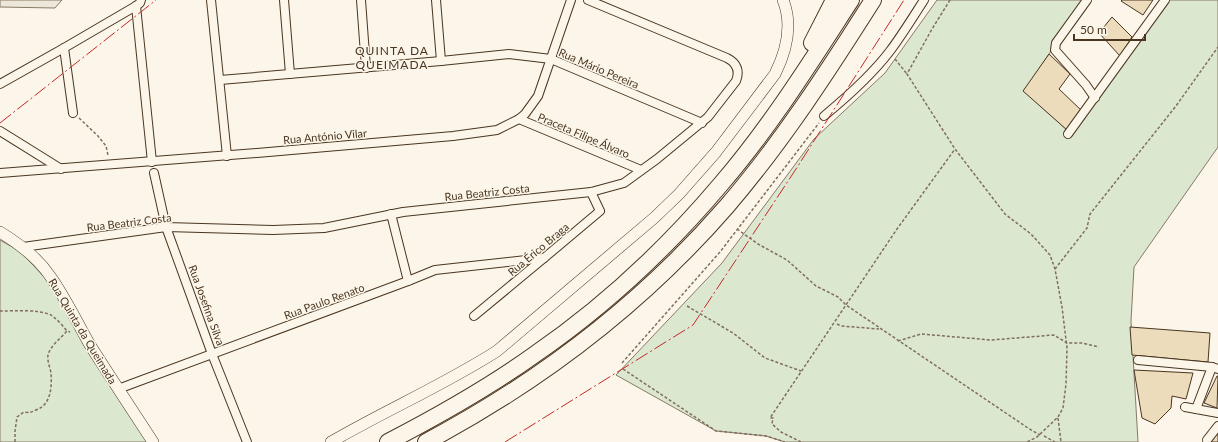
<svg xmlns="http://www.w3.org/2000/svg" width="1218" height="442" viewBox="0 0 1218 442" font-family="Lato,sans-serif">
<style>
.green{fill:#dce7d0;stroke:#887966}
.parking{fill:#ede7d9;stroke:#887966}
.building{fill:#ecdcbc;stroke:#4a3520}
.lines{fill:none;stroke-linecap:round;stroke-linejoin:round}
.minor-casing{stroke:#4a3520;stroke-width:10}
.tertiary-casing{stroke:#4a3520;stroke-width:12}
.motorway-casing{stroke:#4a3520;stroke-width:18}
.path{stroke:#7f6f5c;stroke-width:1.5;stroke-dasharray:3 2;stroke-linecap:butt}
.minor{stroke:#fbf6e9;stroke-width:8}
.tertiary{stroke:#fbf6e9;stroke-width:11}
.motorway{stroke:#fbf6e9;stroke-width:16}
.power{stroke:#c62828;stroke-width:1;stroke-dasharray:14 3 2 3;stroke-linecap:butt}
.labels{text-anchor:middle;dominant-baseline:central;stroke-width:3;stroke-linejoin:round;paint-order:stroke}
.street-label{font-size:11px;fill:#4a3520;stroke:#fbf6e9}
.neighbourhood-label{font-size:12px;letter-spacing:1px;fill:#4a3520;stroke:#fbf6e9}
</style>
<rect width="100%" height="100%" fill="#fbf6e9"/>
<g class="green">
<polygon points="937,0 1083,0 1049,54 1024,91 1067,130 1167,0 1218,0 1218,147 1134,267 1131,321 1138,442 785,442 766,436 716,431 616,375 722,263 814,139 885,73"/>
<polygon points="0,240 21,252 46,279 149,442 0,442"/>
</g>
<polygon class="parking" points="0,0 62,0 55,8 0,7"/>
<g class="building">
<polygon points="1122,0 1153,0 1143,15 1121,1"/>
<polygon points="1112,17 1132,37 1120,56 1099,33"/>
<polygon points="1049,54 1070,74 1059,89 1082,111 1067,130 1023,91"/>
<polygon points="1130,327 1210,333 1208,362 1132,355"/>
<polygon points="1134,370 1193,373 1186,399 1172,396 1171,408 1155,424 1142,418"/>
<polygon points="1217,376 1218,376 1217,408 1204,403"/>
<polygon points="1218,433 1218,442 1211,442"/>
</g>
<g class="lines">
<defs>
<g id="minor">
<polyline points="211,0 227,156"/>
<polyline points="284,0 290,74"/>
<polyline points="361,0 366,68"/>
<polyline points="436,0 441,61"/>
<polyline points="1087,0 1056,43 1055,50 1086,85 1095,98"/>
<polyline points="136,6 152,162"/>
<polyline points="64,48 73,113"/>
<polyline points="220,80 441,61 509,54 551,59 702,123"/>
<polyline points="0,84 64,48 136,6 140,3 141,0"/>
<path d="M 824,116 C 847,97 871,76 890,51 C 902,35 913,17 924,0"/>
<polyline points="519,119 641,170"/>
<polyline points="0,131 61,169"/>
<polyline points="1068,134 1165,0"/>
<polyline points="0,173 257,153 453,136 497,130 519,119 525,114 538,96 571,0"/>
<polyline points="154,173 166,227 212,354 247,442"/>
<polyline points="391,214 408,281"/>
<path d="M 23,247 L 166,227 L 273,230 L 324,228 L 403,212 L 591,192 L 624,183 L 657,159 L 708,117 L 736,81 C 740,71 737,63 727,58 L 588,0"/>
<polyline points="474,316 544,258 600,211 591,192"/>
<polyline points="1138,360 1212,367 1218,369"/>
<polyline points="118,389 408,281 435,270 544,258"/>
<polyline points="1185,407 1218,413"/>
<polyline points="1196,409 1212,367"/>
<polyline points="1207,440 1218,426"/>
</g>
<g id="tertiary">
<path d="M 0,232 C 18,243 38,258 50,276 C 65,297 77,322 90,345 C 111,378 132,410 153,442"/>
<path d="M 331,442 C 386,410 444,385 497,351 L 654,218 L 679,194 L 716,152 L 775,74 C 787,50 793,25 783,0"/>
</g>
<g id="motorway">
<polyline points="812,43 834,0"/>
<path d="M 388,442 C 438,416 488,388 534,355 C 604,307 667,248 721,184 C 770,127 810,63 851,0"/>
<path d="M 426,442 C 541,381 642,304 727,206 C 782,142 828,71 873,0"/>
</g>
</defs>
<use href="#minor" class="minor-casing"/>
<use href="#tertiary" class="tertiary-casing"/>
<use href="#motorway" class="motorway-casing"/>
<g class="path">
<polyline points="950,0 932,29 907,74 955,149 1005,214 1031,234 1050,255 1055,269 1062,307 1067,348 1066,384 1063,408 1058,417 1037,437 1027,442"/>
<polyline points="895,59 907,74"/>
<polyline points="79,118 98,136 106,146 108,155"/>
<polyline points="737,229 758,244 787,260 816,286 838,297 846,305 1028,428 1040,435"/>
<polyline points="1055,269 1087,228 1090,214 1176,106 1218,47"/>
<polyline points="687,306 733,333 765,358 801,371"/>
<path d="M 0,311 C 15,311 38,309 51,315 C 57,319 63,326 67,331"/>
<polyline points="837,324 841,326 879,329"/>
<polyline points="898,341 921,334 991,340 1054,335 1067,343 1082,343 1099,347"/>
<polyline points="622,363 720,252 819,123"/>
<polyline points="623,369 716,431 766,436 785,442"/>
<polyline points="1058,418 1061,442"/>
<polyline points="1044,436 1055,442"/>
<path d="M 15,442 L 15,431 L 17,417 L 24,412 C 29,413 32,412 36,410 C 51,405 52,387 51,373 C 50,367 47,361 48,355 C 50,346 61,338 67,331 L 70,332"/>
<polyline points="801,442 781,432 772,424 773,418 770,418 897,229 955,149"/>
</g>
<use href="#minor" class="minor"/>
<use href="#tertiary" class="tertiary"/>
<use href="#motorway" class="motorway"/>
<g class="power">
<polyline points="0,123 156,0"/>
<polyline points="505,442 693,325 796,169 904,0"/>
</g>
</g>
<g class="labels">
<g class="street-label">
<text transform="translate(599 68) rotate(23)">Rua Mário Pereira</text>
<text transform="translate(584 135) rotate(23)">Praceta Filipe Álvaro</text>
<text transform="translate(325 136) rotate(-5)">Rua António Vilar</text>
<text transform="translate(487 192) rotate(-6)">Rua Beatriz Costa</text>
<text transform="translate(129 222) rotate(-7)">Rua Beatriz Costa</text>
<text transform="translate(538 249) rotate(-40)">Rua Érico Braga</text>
<text transform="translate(324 301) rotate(-20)">Rua Paulo Renato</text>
<text transform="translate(207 305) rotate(70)">Rua Josefina Silva</text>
<text transform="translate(83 331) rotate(59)">Rua Quinta da Queimada</text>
</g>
<g class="neighbourhood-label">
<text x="392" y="50">QUINTA DA<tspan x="392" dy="14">QUEIMADA</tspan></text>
</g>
</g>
<path d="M1074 34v6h71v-6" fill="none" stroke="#4a3520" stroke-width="2"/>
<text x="1080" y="34" font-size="12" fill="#4a3520" stroke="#fbf6e9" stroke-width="3" paint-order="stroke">50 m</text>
</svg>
